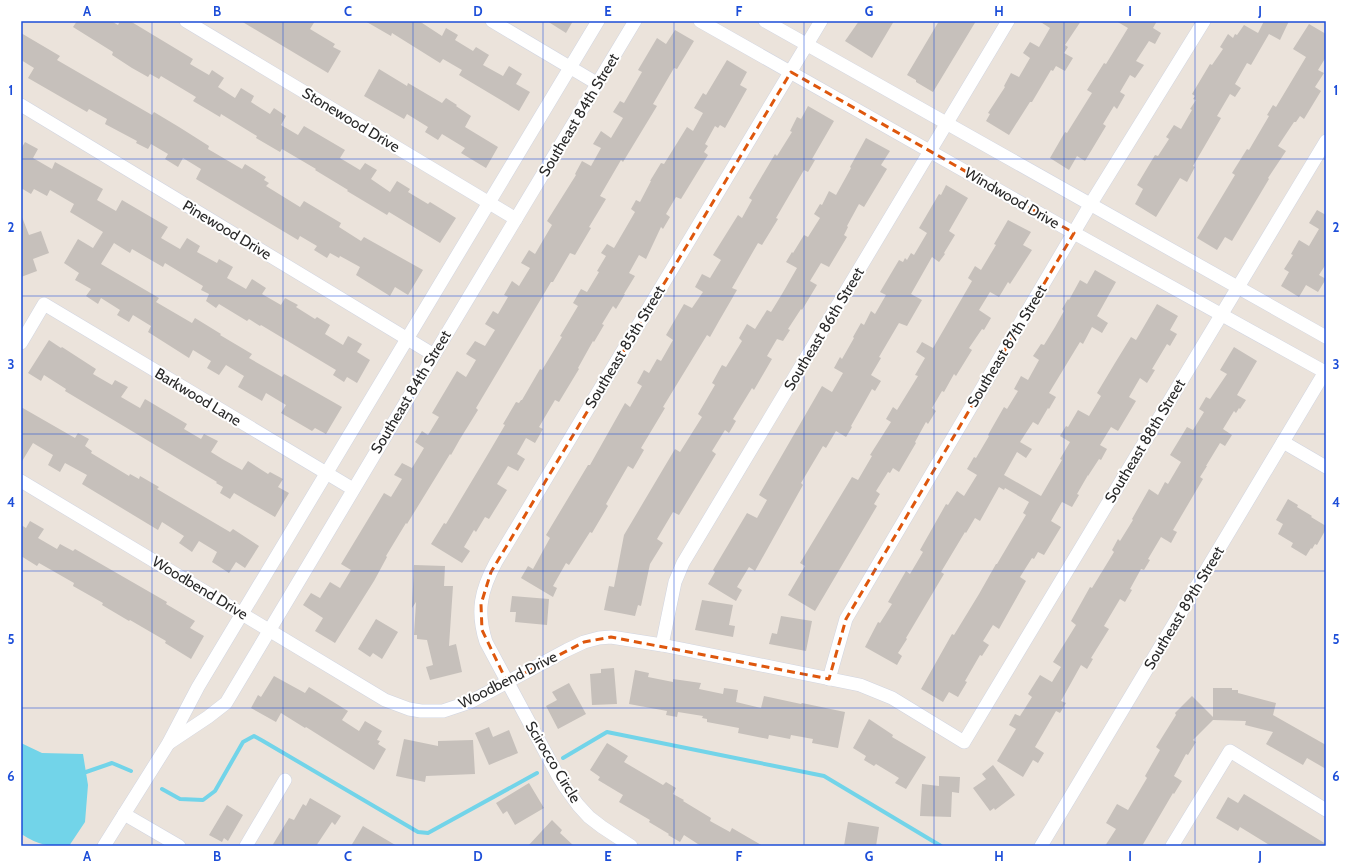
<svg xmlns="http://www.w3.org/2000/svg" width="1347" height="867" viewBox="0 0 1347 867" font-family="Cabin,sans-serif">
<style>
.water{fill:#72d4e9}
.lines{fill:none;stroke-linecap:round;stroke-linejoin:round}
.stream{stroke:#72d4e9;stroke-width:4}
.building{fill:#c6c0bb}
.minor-casing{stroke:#d1d5e1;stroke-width:14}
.minor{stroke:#fff;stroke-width:13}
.marked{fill:none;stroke:#de570d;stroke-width:3;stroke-dasharray:8 5;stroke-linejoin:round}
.grid{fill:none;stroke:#1d4ed8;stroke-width:1;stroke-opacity:0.55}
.labels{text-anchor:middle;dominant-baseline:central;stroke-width:4;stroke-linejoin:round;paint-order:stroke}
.street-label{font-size:15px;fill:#292929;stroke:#fff}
.neatline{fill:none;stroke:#1d4ed8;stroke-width:1.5}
.grid-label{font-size:13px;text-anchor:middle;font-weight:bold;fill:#1d4ed8}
</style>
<rect width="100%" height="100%" fill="#ebe3db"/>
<path class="water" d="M 21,743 L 42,753 L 83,754 L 88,785 L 85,822 L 69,846 C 46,846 41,846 21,834 Z"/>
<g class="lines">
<g class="stream">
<polyline points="563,758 607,732 824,776 941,846"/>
<polyline points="86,772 112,763 131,771"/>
<polyline points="162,789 180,799 203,800 215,791 243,742 254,736 263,741 418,832 428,833 537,773"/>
</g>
</g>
<g class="building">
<polygon points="77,21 111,21 118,25 120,21 130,21 193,59 190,64 209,75 212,70 224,78 218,87 235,98 241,88 254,96 251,102 270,114 274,108 286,116 281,125 298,135 304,126 345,150 340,158 360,170 365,163 377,170 371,179 390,192 397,181 410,189 408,192 428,204 430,202 456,218 440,243 389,212 387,215 347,191 348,190 315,170 316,169 282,149 280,152 256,138 257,136 221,114 220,117 193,101 196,97 161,76 159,79 150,74 148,77 132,68 112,55 113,52 73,27"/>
<polygon points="241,21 315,21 310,29 335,44 333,47 341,51 328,73"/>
<polygon points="365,21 419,21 442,36 446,28 458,35 455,40 473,51 476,47 489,55 483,65 503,76 509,66 522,74 516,84 530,92 519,111 459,75 462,70 443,59 440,63 392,33 391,36"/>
<polygon points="547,21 573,21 566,33"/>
<polygon points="859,21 894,21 872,58 845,41"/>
<polygon points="939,21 976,21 933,92 916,82 916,80 907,75"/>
<polygon points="1039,21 1081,21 1065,45 1068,47 1064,53 1073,58 1065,71 1056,66 1053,71 1051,70 1032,102 1030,102 1009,135 986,121 990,114 988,113 1005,87 1004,86 1011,73 1019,77 1030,58 1023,53 1030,42 1039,47 1050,28"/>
<polygon points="1116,21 1157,21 1153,28 1161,33 1155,44 1149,41 1136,61 1144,65 1135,78 1130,75 1120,92 1125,95 1117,109 1114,106 1103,124 1106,126 1085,161 1077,156 1069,170 1050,158 1065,132 1067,133 1092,93 1087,90 1104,63 1106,64 1128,28"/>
<polygon points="1264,21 1289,21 1280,40 1269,34 1251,65 1247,63 1235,84 1241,88 1235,97 1230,94 1217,116 1221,118 1193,166 1195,167 1187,182 1180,178 1156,217 1135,204 1143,189 1137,185 1155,155 1158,156 1169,139 1166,137 1174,125 1181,129 1192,110 1190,109 1196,100 1193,99 1195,96 1192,94 1210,64 1212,65 1223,49 1220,47 1228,34 1233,38 1235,34 1237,35 1244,25 1258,33"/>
<polygon points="1309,24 1326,34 1326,57 1318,70 1324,73 1315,87 1321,91 1304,119 1300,116 1296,122 1294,122 1278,146 1286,151 1268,178 1269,179 1232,241 1225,237 1217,250 1197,238 1235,175 1232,173 1247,149 1249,150 1269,116 1267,115 1273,105 1276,107 1306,57 1293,49"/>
<polygon points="675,30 694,41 677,69 674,68 653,104 657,106 623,162 621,160 600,196 606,199 589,227 591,228 575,255 570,253 553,282 551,282 476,408 478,410 460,439 451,455 450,454 407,524 406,523 386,556 387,557 374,581 335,643 315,631 323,618 303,605 311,593 320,598 330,582 340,588 351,570 341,564 384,493 391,497 402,479 394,475 402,463 412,468 424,448 415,442 422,431 428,435 439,417 432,413 457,371 466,377 476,360 466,354 475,341 485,346 495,330 485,324 493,311 498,314 508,297 504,295 512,281 519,286 530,268 521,263 529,250 535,254 552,225 547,221 576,175 575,174 582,161 591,166 601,148 593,144 601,131 611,138 623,118 613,112 620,101 624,103 642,72 638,70 657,38 666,44"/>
<polygon points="21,33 60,56 57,60 152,115 154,112 179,127 209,146 208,149 242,169 245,164 266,177 264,180 269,183 266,186 300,207 304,201 341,223 339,227 361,241 364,237 423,270 408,295 395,287 390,296 356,275 360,267 340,256 339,258 330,253 327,258 314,250 317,246 300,236 298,240 196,179 201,169 183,158 178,167 165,159 168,154 151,144 148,149 136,143 137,141 105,124 107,119 89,109 87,112 28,78 34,68 21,60"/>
<polygon points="727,60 747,72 740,85 747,89 725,128 720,125 718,128 715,126 705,144 708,146 704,152 708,155 681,199 676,197 666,214 670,217 663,229 661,227 646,259 639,255 629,273 635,276 624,294 625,294 616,309 613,306 602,324 604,325 594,342 593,341 578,368 579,369 559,402 555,400 539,427 543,429 535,443 526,438 517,454 525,459 518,471 508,466 497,484 507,490 489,519 485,517 476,532 474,530 464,547 470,551 462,563 431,544 444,523 446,524 488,454 505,425 503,424 516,402 519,403 521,400 522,400 540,369 542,370 562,337 560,336 578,306 573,303 581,289 587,292 599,272 597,271 606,256 601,253 607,244 614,248 635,212 631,209 636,200 640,202 651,181 650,181 661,163 664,164 687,127 693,131 703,113 694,108 703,93 706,95"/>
<polygon points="379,69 407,86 408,83 442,103 446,98 457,105 456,106 471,116 465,127 498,147 486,168 461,153 465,148 442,134 438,140 425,132 428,127 407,114 404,119 364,96"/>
<polygon points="808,106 834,121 812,159 815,160 808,172 804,170 776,218 778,219 762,245 758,243 732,288 737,290 719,321 710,337 707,335 663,407 665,408 641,448 644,450 633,469 628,466 606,504 608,506 592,533 590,532 569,565 566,563 553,586 557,588 553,597 521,578 528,566 533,569 550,538 546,535 588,465 590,465 625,403 630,407 642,386 637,383 644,370 649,373 657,359 661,361 673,340 666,335 684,304 692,308 703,292 695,287 702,274 710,278 721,260 713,255 738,215 742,218 752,200 749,198 775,154 777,156 792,132 790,131 797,117 801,119"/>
<polygon points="866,138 890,151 881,165 887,169 864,207 859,204 847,226 848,227 844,235 847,237 829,267 821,263 810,281 817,285 802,310 801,309 788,329 790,330 783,341 777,339 767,356 772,359 754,390 752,388 733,419 736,421 729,433 725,430 712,451 716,454 679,515 673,512 657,539 663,543 650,564 641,606 638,605 635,616 604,610 609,586 614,587 624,535 675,449 680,452 702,417 698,414 715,385 712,383 722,365 726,367 742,341 739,338 747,324 755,329 767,310 771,312 782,294 797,268 786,262 792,252 793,253 804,235 808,237 820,218 814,214 820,204 822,205 829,191 836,195 851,168 850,167"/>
<polygon points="25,142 38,149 33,158 52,169 55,162 103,189 97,200 116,211 122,200 168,227 161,238 180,249 187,238 200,246 197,252 217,263 219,259 233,267 227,278 246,289 252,279 266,288 262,294 281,305 285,298 298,305 296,307 315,319 317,317 330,325 325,334 343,345 348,336 362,344 357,352 370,360 357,383 347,377 344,382 333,375 336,370 261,325 260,326 249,319 247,321 219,304 216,308 206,301 209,294 201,290 203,286 165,263 163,267 132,249 130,253 114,243 101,264 159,298 156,302 192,323 195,318 221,334 220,335 252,354 249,358 282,377 284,374 342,407 326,434 315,428 312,431 281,413 286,405 266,393 262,401 238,387 244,376 226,365 219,375 207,368 211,361 193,350 189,358 148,332 151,326 133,315 129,322 117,315 120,310 101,298 98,304 86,296 91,289 75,280 79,273 64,263 78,239 93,248 103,232 70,212 74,204 50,190 47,196 34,189 31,194 21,188 21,149"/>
<polygon points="946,185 968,198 949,231 955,235 944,253 945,254 939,262 932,257 911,294 922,300 907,326 899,323 879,357 881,358 871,375 881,381 875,391 872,389 863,405 851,426 852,427 846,437 836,431 826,448 823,446 801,483 803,485 755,571 749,567 737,587 742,590 736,601 708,584 715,572 713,570 747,513 757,518 767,500 759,495 822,386 832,392 843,373 834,368 840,357 842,359 854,338 853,337 861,323 864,325 871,311 875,314 886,295 880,292 899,260 903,262 905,258 907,260 911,253 914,255 927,233 919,228 939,194 941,195"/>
<polygon points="1317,210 1326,215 1326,264 1319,275 1326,279 1318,292 1306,285 1299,297 1281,286 1289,272 1284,269 1293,255 1291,254 1299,240 1309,246 1319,229 1309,223"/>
<polygon points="22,217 29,235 41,231 49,253 33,259 37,271 21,277"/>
<polygon points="1008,220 1031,232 1023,245 1032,250 1010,284 1008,282 999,297 990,292 979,310 991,318 984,330 982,329 969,348 972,350 956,376 954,374 944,392 942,391 932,408 936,411 928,424 926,422 915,442 916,443 899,472 893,468 890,473 888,472 876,491 880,494 874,504 877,506 815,611 788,595 805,566 800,563 852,477 858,480 872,456 870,455 891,422 886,419 893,407 897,410 918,376 915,375 925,358 916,352 922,342 933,348 972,281 968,278 975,266 981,270 996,245 994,244"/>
<polygon points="1095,270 1116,282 1097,316 1108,323 1102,333 1092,327 1083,344 1080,342 1049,393 1056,397 1049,409 1048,408 1038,425 1033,422 1020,442 1032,449 1026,458 1017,452 1004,475 1041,496 1062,460 1060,459 1070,442 1060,436 1066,426 1068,427 1078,410 1089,416 1101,396 1097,393 1115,363 1131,337 1136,340 1157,304 1178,316 1170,330 1177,334 1170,346 1167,344 1152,369 1155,370 1147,383 1140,378 1129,397 1136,401 1118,431 1111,427 1100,445 1107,449 1101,460 1099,459 1088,476 1088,475 1077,494 1079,495 1072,507 1062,502 1051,521 1061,527 1044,555 1038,552 1034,559 1032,558 1020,577 1026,581 999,629 993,625 983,641 989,645 982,656 980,655 965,681 967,682 958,697 949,692 943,702 921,689 952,634 954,635 979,594 996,564 997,564 1026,515 1023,513 1029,502 1005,488 1004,490 999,487 980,521 975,518 966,533 965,532 941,572 944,574 906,638 907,639 898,653 902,656 897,665 865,647 878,622 880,623 892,604 888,602 906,571 910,574 923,552 920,550 946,504 948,505 957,491 964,496 977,475 967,469 974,457 976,458 989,436 988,435 1004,407 1007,409 1018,391 1014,389 1021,376 1028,380 1039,360 1033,356 1041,344 1044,345 1055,327 1064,311 1062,309 1068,299 1069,300 1080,280 1087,284"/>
<polygon points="49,340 61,348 62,347 96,369 93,374 112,385 115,380 128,387 121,397 140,408 145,399 187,424 184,429 201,439 204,434 218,441 211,452 224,460 242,470 248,461 268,474 270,472 283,479 278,487 289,493 275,517 234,493 230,499 220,493 223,487 216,483 217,482 65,391 66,389 44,375 41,381 28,373"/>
<polygon points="1234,347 1257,361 1237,395 1246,400 1240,409 1239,408 1236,413 1234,411 1223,429 1232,435 1225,446 1220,443 1206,466 1207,466 1200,477 1203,479 1173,530 1177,532 1171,543 1161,537 1148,559 1150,560 1144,570 1141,569 1130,589 1132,590 1125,602 1120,599 1104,626 1109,629 1091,658 1093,659 1087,669 1081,665 1061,701 1066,703 1060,713 1056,711 1035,747 1044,753 1038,763 1033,760 1023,777 997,761 1016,729 1009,725 1015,714 1020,716 1032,697 1028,694 1040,675 1052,682 1061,667 1053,662 1076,625 1071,621 1090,587 1092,588 1114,552 1112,550 1118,539 1120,541 1133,520 1132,519 1149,489 1158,495 1165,482 1168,484 1181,462 1170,455 1187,427 1193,430 1204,412 1199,409 1206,397 1210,399 1227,374 1220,370"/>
<polygon points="21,407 75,438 78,433 89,439 85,446 92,451 91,453 129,476 130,474 139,479 140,476 159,487 157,489 230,532 233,529 259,546 245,568 236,562 229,573 212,562 217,552 199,541 192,552 179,543 184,536 162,522 158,530 82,484 87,475 65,463 60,472 48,465 53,455 33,443 21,463"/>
<polygon points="1288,499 1298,505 1297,507 1312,516 1311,517 1326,526 1326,529 1317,545 1315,544 1312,549 1311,548 1306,556 1291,547 1293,543 1278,534 1283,524 1276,520"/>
<polygon points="30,521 44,529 38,538 57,549 60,544 73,551 75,549 167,602 166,604 195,621 190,628 204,636 191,659 165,643 166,641 130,620 129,621 102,605 103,603 73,586 74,583 39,563 37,566 21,556 21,525 26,528"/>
<polygon points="414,565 445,566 444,586 453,586 449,646 456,644 462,672 430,680 426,667 433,665 427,640 417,639 417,635 414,635 416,602 412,608"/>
<polygon points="512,596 549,599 547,625 515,622 516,612 510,612"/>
<polygon points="702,600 733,605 729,625 735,626 733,637 695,630"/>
<polygon points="781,616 812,621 806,651 769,644 772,633 777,634"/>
<polygon points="376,619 398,632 382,659 373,653 370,657 358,649"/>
<polygon points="614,668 617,704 592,705 590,674 601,673 601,669"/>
<polygon points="635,670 649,673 648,677 673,682 673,679 701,683 699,689 723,694 724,688 738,690 736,702 761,708 764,696 801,704 802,703 845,712 838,748 812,743 813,739 791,735 790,739 769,735 768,739 738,733 739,728 707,722 707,719 702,718 703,716 678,712 677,717 666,715 667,711 629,704"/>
<polygon points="274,676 305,693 309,687 348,711 342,720 359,731 365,721 382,731 377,740 380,741 378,744 386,749 374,770 306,727 305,728 281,713 276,722 251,708 258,695 261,697"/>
<polygon points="569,683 586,714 558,729 546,706 557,700 552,692"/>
<polygon points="1213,688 1232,688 1232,690 1238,690 1238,693 1276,703 1273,715 1326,745 1326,769 1307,758 1303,765 1266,744 1273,732 1245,725 1246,721 1213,720 1193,740 1196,742 1188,755 1186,754 1174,776 1182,781 1174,794 1173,793 1142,846 1105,846 1116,829 1106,823 1117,804 1128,810 1147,778 1145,776 1160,750 1156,747 1176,715 1175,713 1192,696 1213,717"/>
<polygon points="869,719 893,735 892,737 926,757 906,789 895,783 899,778 876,764 874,766 864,760 866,756 853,748"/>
<polygon points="489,727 493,737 509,730 518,753 489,765 475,733"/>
<polygon points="404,739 438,746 438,741 473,740 475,774 426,776 425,782 396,776"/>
<polygon points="607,743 628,756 624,762 663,785 666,782 676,788 673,794 684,800 683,801 711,818 710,821 730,832 732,828 763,846 701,846 684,835 680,842 668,835 669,834 649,822 650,820 619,802 623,795 598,780 600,777 590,770"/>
<polygon points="993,765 1015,795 995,810 994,808 990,811 973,788 986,779 982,774"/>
<polygon points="939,776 960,777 959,793 952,792 951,817 920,816 922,784 939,786"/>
<polygon points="529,783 544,808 515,825 507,811 503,814 496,803"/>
<polygon points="1244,794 1326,844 1326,846 1271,846 1240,827 1238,831 1216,818 1228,797 1238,803"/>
<polygon points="310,798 341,816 335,825 332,822 316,846 272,846 289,818 294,820 303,804 306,806"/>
<polygon points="227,805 243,815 228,841 224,838 222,842 209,835"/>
<polygon points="552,820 562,830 560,833 574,846 528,846"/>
<polygon points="848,822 879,827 876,846 844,846"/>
<polygon points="363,826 397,846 351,846"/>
</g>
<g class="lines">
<defs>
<g id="minor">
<polyline points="186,21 516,219"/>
<polyline points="492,21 598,84"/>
<polyline points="700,21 1074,233 1325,372"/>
<polyline points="765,21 1326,337"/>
<polyline points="21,105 434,355"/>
<polyline points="21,343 44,304 353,489"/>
<polyline points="1283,442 1326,467"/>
<polyline points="21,481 385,700 409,709 421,711 443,711 470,702 567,650 584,642 599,638 611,637 662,645 860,685 892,698 964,742 1326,141"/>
<polyline points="662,645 675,582 683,563 1008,21"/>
<polyline points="829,679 846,619 1090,205 1204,21"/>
<polyline points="169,743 208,717 226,703 434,355 635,21"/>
<polyline points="124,814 179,846"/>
<polyline points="104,846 168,744 198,687 598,21"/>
<polyline points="246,846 285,780"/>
<path d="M 631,846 L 602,827 L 589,817 L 578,805 L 565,787 L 557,774 L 486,642 C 476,611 481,590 496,562 L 821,21"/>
<polyline points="1041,846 1326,370"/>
<polyline points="1172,846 1230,751 1326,810"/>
</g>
</defs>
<use href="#minor" class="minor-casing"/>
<use href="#minor" class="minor"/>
</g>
<path class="marked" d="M 791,72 L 1074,233 L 846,619 L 829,679 L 611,637 L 584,642 L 507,682 L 482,630 L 481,604 L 491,572 Z"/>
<path class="grid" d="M 152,21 L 152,846M 283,21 L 283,846M 413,21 L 413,846M 543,21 L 543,846M 674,21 L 674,846M 804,21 L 804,846M 934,21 L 934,846M 1064,21 L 1064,846M 1195,21 L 1195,846M 21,159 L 1326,159M 21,296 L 1326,296M 21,434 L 1326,434M 21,571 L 1326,571M 21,708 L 1326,708"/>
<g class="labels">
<g class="street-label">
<text transform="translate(579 115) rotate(-59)">Southeast 84th Street</text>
<text transform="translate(351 120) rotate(31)">Stonewood Drive</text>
<text transform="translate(1012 198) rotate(30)">Windwood Drive</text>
<text transform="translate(227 230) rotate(31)">Pinewood Drive</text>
<text transform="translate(824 329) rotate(-59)">Southeast 86th Street</text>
<text transform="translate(1007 346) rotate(-59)">Southeast 87th Street</text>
<text transform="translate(625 347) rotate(-59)">Southeast 85th Street</text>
<text transform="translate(411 392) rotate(-59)">Southeast 84th Street</text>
<text transform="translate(198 397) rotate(31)">Barkwood Lane</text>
<text transform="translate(1145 441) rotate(-59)">Southeast 88th Street</text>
<text transform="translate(200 588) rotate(31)">Woodbend Drive</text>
<text transform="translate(1184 608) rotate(-59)">Southeast 89th Street</text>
<text transform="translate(508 680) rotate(-27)">Woodbend Drive</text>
<text transform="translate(553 762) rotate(59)">Scirocco Circle</text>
</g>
</g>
<rect width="1347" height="867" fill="none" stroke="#ffffff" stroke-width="44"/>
<rect x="22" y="22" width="1303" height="823" class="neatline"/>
<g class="grid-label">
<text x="87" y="16">A</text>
<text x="217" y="16">B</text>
<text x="348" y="16">C</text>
<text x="478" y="16">D</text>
<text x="608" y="16">E</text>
<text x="739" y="16">F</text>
<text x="869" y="16">G</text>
<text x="999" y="16">H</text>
<text x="1130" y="16">I</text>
<text x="1260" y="16">J</text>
<text x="11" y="95">1</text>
<text x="1336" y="95">1</text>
<text x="11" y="232">2</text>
<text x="1336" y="232">2</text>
<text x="11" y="369">3</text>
<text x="1336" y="369">3</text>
<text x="11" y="507">4</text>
<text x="1336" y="507">4</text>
<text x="11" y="644">5</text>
<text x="1336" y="644">5</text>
<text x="11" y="781">6</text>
<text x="1336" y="781">6</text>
<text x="87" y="861">A</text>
<text x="217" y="861">B</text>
<text x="348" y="861">C</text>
<text x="478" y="861">D</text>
<text x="608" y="861">E</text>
<text x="739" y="861">F</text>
<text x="869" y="861">G</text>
<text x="999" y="861">H</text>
<text x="1130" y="861">I</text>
<text x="1260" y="861">J</text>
</g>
</svg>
